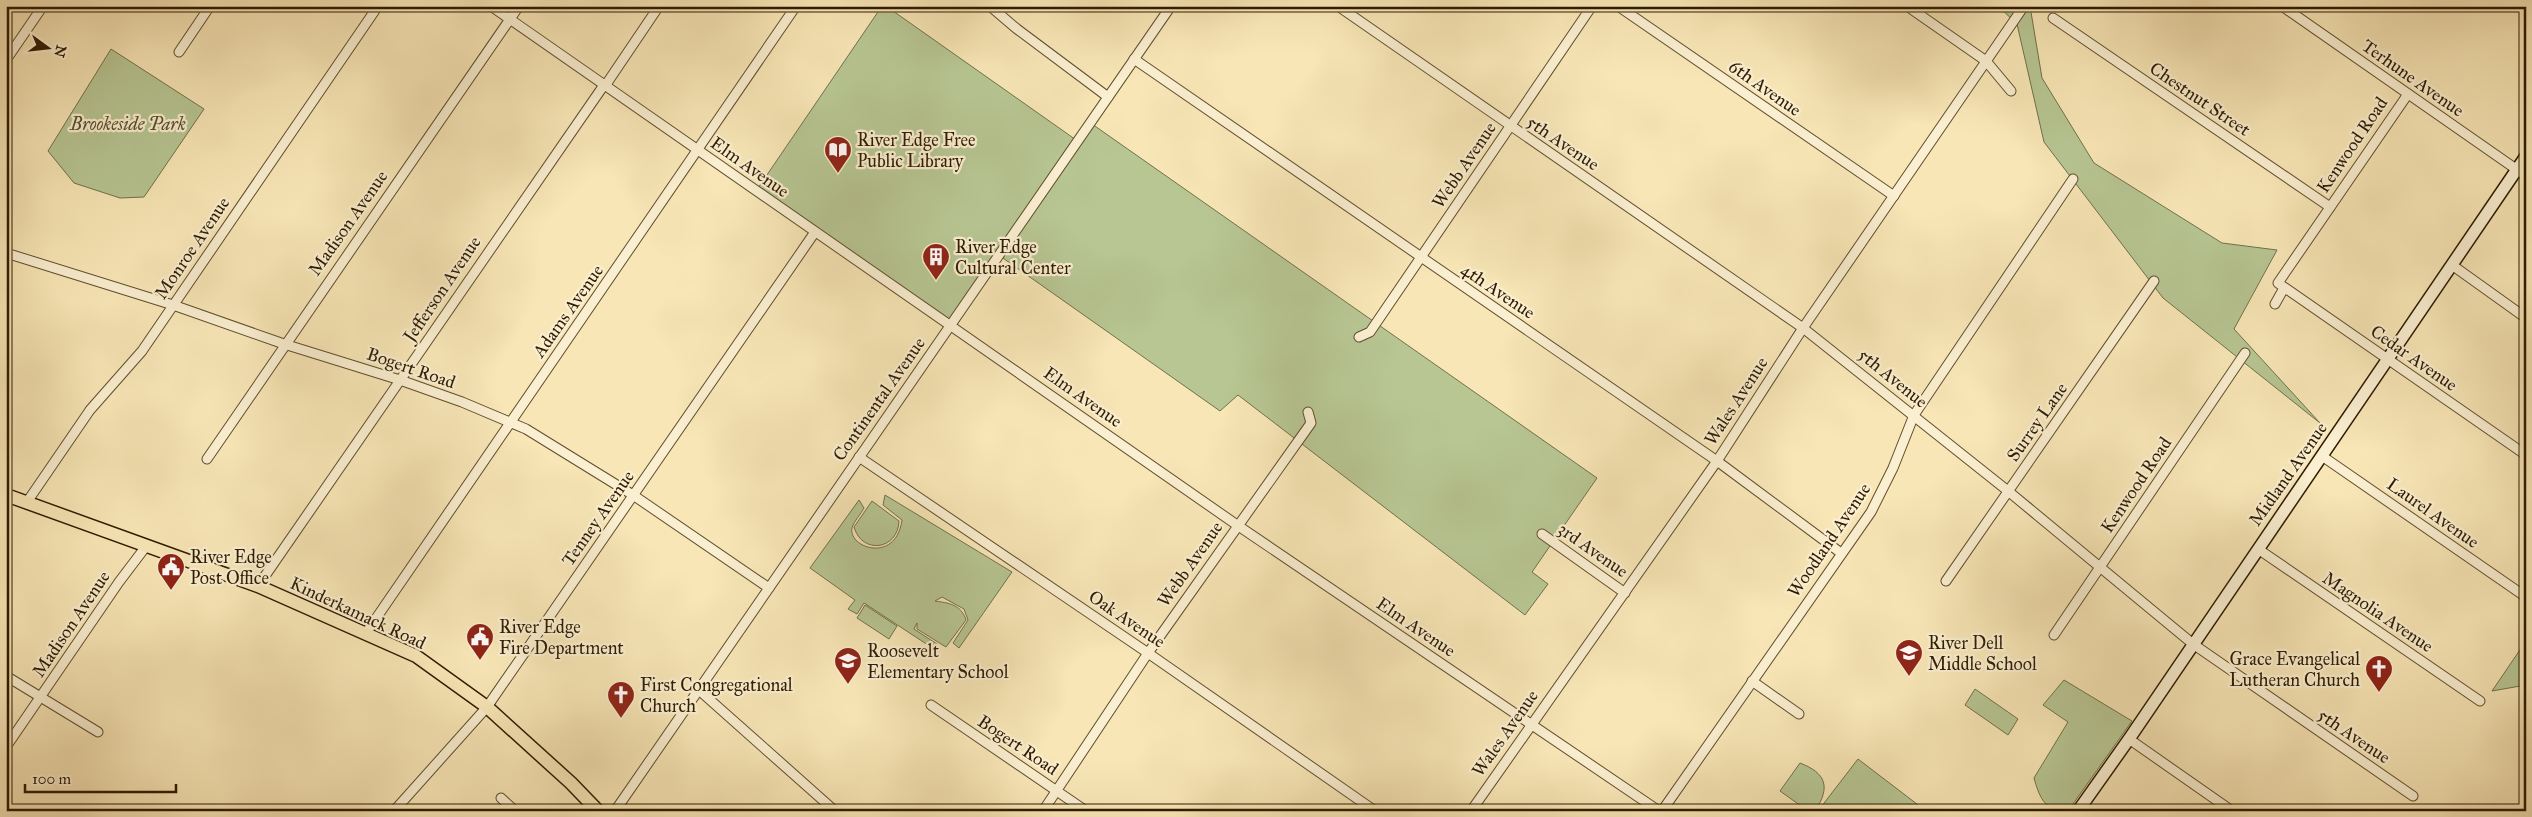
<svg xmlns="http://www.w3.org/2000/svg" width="2532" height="817" viewBox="0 0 2532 817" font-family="'IM FELL Great Primer',serif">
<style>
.green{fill:#b7c693;stroke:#72704a}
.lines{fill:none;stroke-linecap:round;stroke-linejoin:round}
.street-casing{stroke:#604e2e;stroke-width:11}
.secondary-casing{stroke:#2e1b01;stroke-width:14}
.primary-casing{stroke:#2e1b01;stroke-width:15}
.street{stroke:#faefd0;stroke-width:9}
.secondary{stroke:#faefd0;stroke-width:11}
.primary{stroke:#f8e6b6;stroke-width:12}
.rail{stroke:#2e1b01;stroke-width:3;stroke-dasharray:9 9;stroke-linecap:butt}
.labels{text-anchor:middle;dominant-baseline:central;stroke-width:4.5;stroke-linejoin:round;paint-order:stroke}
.street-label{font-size:18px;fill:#2e1b01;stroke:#faefd0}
.park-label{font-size:18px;font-style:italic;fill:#574e2d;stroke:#faefd0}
.poi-label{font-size:18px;fill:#2e1b01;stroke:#faefd0;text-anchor:start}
</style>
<rect width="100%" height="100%" fill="#f8e6b6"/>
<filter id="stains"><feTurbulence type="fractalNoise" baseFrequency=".004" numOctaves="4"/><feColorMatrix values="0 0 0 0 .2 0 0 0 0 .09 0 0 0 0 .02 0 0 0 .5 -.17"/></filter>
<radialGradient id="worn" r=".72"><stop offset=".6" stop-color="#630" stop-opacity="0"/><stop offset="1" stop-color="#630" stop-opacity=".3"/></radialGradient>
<g class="green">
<polygon points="882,6 886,6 1079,142 1092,124 1597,478 1532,572 1548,584 1525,615 1238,395 1220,411 1000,256 953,324 756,191"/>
<polygon points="1998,6 2030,6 2042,78 2094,163 2222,243 2277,250 2234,329 2320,423 2163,298 2044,142 2017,24"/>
<polygon points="111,49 204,109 144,197 120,198 74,183 48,151"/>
<path d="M 885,495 L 1012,572 L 959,648 L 953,643 L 968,620 L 964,609 L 942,597 L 935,601 C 948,603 961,604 966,620 L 946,647 L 917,629 L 917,623 L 914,629 L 937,644 L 934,649 L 864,603 L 857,614 L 848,609 L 855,600 L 810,568 L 859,500 L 864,508 C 861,514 854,521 852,528 C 848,548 896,564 902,520 L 883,505 Z"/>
<path d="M 872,501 L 899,521 C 898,550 862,555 854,527 Z"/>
<polygon points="865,605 897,626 889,639 857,618"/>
<polygon points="2526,641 2526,685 2492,691"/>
<path d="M 2064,680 L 2132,721 L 2068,811 C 2045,811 2040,799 2034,778 L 2068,722 L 2043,705 Z"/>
<polygon points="1975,689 2018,719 2008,735 1965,705"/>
<polygon points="1858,759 1926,811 1818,811"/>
<path d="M 1800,763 C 1826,773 1831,787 1815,811 L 1808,811 L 1780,791 Z"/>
</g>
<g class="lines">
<defs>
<g id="street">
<polyline points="491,6 1237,525 1659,811"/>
<polyline points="990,6 1017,29 1108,97"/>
<polyline points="1338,6 1803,328 2008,491 2193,644 2413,796"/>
<polyline points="1618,6 1894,196"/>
<polyline points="1907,6 1986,61 2011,91"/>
<polyline points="2282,6 2526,176"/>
<polyline points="2053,18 2330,207"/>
<polyline points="179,52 210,6"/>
<polyline points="1134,59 1717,461 1841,553"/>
<polyline points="6,60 43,6"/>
<polyline points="605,86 659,6"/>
<polyline points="2408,94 2278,283 2526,455"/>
<polyline points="6,253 173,305 284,344 400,380 462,402 526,429 633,495 769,588"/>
<polyline points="2452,265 2526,318"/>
<polyline points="2275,304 2284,288"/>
<polyline points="1359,337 1370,332 1592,6"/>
<polyline points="2322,456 2526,597"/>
<polyline points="859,457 1148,653 1375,811"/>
<polyline points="207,459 519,6"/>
<polyline points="27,502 90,410 142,351 378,6"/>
<polyline points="1542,534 1625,593"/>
<polyline points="2258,549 2480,701"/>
<polyline points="1946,581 2154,281"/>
<polyline points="258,586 604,85"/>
<polyline points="366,633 796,6"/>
<polyline points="2054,635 2245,353"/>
<polyline points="6,676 98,732"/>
<polyline points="1752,681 1799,714"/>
<polyline points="700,691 835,811"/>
<polyline points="931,705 1086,811"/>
<polyline points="2129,739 2232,811"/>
<polyline points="6,747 119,582 147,545"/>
<polyline points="501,798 515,811"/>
<polyline points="394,811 487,707 815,232"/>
<polyline points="615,811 1171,6"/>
<polyline points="1043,811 1148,653 1311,423 1308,412"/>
<polyline points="1471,811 1717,461 1803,328 2024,6"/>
<polyline points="1662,811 1871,512 1893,468 1914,415 2073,179"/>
</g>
<polyline id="secondary" points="2078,811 2129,739 2526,156"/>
<polyline id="primary" points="6,495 258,586 416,656 487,707 571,783 598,811"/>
</defs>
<use href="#street" class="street-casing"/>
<use href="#secondary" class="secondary-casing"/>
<use href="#primary" class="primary-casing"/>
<use href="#street" class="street"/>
<use href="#secondary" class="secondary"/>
<use href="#primary" class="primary"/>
<polyline class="rail" points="6,805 14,811"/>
</g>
<defs>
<symbol id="library-pin" viewBox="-11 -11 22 30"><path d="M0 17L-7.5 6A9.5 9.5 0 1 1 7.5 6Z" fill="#8f2418" stroke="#faefd0"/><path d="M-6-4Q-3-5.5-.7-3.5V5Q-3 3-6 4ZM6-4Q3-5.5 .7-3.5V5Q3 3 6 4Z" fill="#fff"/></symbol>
<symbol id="building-pin" viewBox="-11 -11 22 30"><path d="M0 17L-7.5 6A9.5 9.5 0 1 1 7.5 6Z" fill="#8f2418" stroke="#faefd0"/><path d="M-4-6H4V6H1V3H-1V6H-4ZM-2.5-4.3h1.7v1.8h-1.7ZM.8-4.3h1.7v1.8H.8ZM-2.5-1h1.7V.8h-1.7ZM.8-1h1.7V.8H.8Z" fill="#fff"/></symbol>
<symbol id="civic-pin" viewBox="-11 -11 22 30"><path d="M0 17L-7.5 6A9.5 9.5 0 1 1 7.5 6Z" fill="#8f2418" stroke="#faefd0"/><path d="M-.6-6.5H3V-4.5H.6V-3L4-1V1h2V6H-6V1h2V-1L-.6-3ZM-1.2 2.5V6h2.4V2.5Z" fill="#fff"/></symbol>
<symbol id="school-pin" viewBox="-11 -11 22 30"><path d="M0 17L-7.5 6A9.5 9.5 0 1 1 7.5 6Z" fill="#8f2418" stroke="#faefd0"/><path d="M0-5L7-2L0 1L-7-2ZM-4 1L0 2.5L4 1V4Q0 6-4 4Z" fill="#fff"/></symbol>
<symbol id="church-pin" viewBox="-11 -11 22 30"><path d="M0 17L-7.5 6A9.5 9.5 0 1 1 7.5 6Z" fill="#8f2418" stroke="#faefd0"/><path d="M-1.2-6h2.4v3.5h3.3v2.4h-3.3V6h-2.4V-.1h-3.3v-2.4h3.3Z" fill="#fff"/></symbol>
</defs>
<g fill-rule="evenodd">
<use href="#library-pin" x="822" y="134" width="32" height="43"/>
<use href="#building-pin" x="920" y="241" width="32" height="43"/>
<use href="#civic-pin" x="155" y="551" width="32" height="43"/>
<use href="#civic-pin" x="464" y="621" width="32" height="43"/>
<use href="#school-pin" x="1893" y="637" width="32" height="43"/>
<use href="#school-pin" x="832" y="645" width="32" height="43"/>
<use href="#church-pin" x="2363" y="653" width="32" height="43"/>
<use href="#church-pin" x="605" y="679" width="32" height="43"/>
</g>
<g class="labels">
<g class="street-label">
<text transform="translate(2413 78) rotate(35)">Terhune Avenue</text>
<text transform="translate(1765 88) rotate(35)">6th Avenue</text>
<text transform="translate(2200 99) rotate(34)">Chestnut Street</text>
<text transform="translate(1563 143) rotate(34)">5th Avenue</text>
<text transform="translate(2352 145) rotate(-56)">Kenwood Road</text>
<text transform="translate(1464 165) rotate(-56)">Webb Avenue</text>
<text transform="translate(750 167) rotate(35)">Elm Avenue</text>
<text transform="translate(348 223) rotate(-55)">Madison Avenue</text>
<text transform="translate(192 248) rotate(-56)">Monroe Avenue</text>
<text transform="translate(442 289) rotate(-56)">Jefferson Avenue</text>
<text transform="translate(1498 291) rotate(34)">4th Avenue</text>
<text transform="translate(568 311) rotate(-55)">Adams Avenue</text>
<text transform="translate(2414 358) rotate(35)">Cedar Avenue</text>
<text transform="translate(411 368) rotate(19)">Bogert Road</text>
<text transform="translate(1893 378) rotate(39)">5th Avenue</text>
<text transform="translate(1083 397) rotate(35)">Elm Avenue</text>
<text transform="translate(879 399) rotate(-55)">Continental Avenue</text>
<text transform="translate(1736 401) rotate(-57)">Wales Avenue</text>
<text transform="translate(2037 422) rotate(-55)">Surrey Lane</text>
<text transform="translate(2288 474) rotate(-55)">Midland Avenue</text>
<text transform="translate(2136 485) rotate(-56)">Kenwood Road</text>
<text transform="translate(2433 513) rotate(35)">Laurel Avenue</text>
<text transform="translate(598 518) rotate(-55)">Tenney Avenue</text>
<text transform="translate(1829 540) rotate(-56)">Woodland Avenue</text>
<text transform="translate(1593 550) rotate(35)">3rd Avenue</text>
<text transform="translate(1190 564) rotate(-55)">Webb Avenue</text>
<text transform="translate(2378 612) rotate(34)">Magnolia Avenue</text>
<text transform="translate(358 613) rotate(25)">Kinderkamack Road</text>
<text transform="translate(1127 619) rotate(34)">Oak Avenue</text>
<text transform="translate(71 624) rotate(-56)">Madison Avenue</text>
<text transform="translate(1416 627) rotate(34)">Elm Avenue</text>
<text transform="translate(1505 733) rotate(-55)">Wales Avenue</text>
<text transform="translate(2354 736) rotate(34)">5th Avenue</text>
<text transform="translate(1018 745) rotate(34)">Bogert Road</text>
</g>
<g class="park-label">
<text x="128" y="124">Brookeside Park</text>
</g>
<g class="poi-label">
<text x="857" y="140">River Edge Free<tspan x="857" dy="21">Public Library</tspan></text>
<text x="955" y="247">River Edge<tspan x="955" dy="21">Cultural Center</tspan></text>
<text x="190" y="557">River Edge<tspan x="190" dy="21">Post Office</tspan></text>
<text x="499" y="627">River Edge<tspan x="499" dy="21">Fire Department</tspan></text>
<text x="1928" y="643">River Dell<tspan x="1928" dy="21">Middle School</tspan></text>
<text x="867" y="651">Roosevelt<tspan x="867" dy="21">Elementary School</tspan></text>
<text x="2360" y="659" text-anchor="end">Grace Evangelical<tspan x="2360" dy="21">Lutheran Church</tspan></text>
<text x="640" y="685">First Congregational<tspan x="640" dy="21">Church</tspan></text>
</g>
</g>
<rect width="2532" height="817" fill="none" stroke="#f8e6b6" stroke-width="25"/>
<rect x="8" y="8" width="2517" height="802" fill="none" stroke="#2e1b01" stroke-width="2.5"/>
<rect x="12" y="12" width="2507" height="792" fill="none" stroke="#2e1b01"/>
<g transform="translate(48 48) rotate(105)" stroke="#faefd0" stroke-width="4" paint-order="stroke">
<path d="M0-4L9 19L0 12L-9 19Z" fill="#2e1b01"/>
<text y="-8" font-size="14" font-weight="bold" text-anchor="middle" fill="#2e1b01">N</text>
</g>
<path d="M25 784v8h151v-8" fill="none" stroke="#2e1b01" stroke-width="2.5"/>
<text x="32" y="784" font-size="15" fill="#2e1b01" stroke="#faefd0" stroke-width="4" paint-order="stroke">100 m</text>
<rect width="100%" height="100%" filter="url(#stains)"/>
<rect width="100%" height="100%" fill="url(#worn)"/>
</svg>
